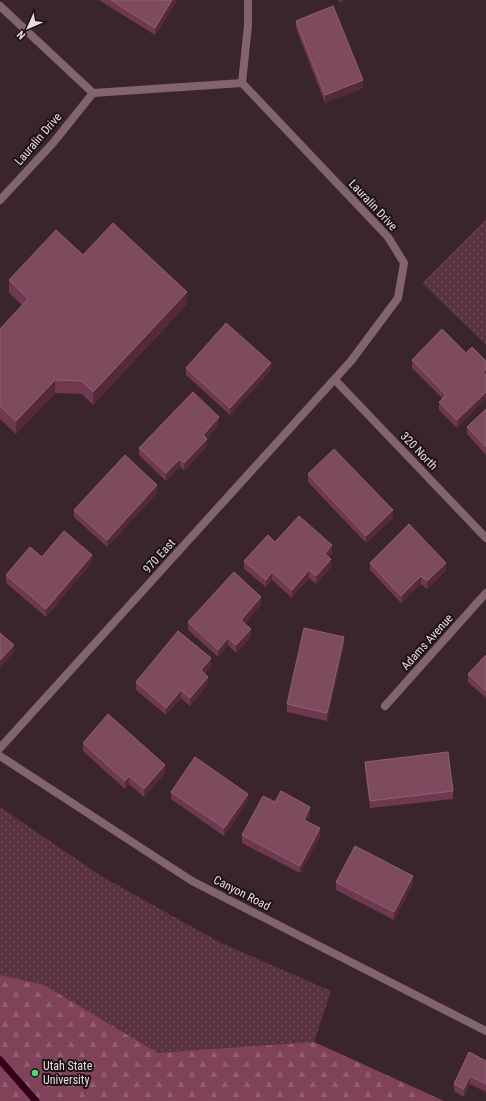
<svg xmlns="http://www.w3.org/2000/svg" width="486" height="1101" viewBox="0 0 486 1101" font-family="'Roboto Condensed',sans-serif">
<style>
.green{fill:url(#green-dots)}
.forest{fill:url(#forest-firs)}
.lines{fill:none;stroke-linecap:round;stroke-linejoin:round}
.stream{stroke:#320016;stroke-width:7}
.minor{stroke:#81646d;stroke-width:8}
.tertiary{stroke:#81646d;stroke-width:8}
.wall{fill:#70384e}
.shaded-wall{fill:#55293a}
.building{fill:#7d4a5e;stroke:#8e6072}
.poi-dot{fill:#56d671;stroke:#1c1215;stroke-width:1.5}
.labels{text-anchor:middle;dominant-baseline:central;stroke-width:4;stroke-linejoin:round;paint-order:stroke}
.street-label{font-size:12px;fill:#e9dadf;stroke:#1c1215}
.poi-label{font-size:12px;fill:#e9dadf;stroke:#1c1215;text-anchor:start}
</style>
<defs>
<pattern id="green-dots" width="8" height="8" patternUnits="userSpaceOnUse"><rect width="8" height="8" fill="#59323f"/><path d="M2 2h.1M6 6h.1" fill="none" stroke="#714f5a" stroke-width="1.8" stroke-linecap="round"/></pattern>
<pattern id="forest-firs" width="22" height="20" patternUnits="userSpaceOnUse"><rect width="22" height="20" fill="#804259"/><path d="M5 1l3.5 6h-7zM16 11l3.5 6h-7z" fill="#925d70"/></pattern>
</defs>
<rect width="100%" height="100%" fill="#3b252c"/>
<g class="green">
<polygon points="486,219 486,345 422,283"/>
<polygon points="0,807 101,876 219,942 331,991 314,1042 152,1064 0,1002"/>
</g>
<polygon class="forest" points="0,975 44,985 158,1053 314,1042 444,1101 0,1101"/>
<g class="lines">
<polyline class="stream" points="0,1060 36,1101"/>
<g class="minor">
<polyline points="0,6 93,93 53,143 0,200"/>
<polyline points="93,93 242,83"/>
<polyline points="335,380 486,538"/>
<polyline points="385,706 486,593"/>
<polyline points="0,748 351,361 398,298 404,263 388,237 242,83 248,25 248,0"/>
</g>
<polyline class="tertiary" points="0,756 192,881 486,1031"/>
</g>
<g class="wall">
<polygon points="99,0 176,0 176,2 155,35"/>
<polygon points="338,0 345,0 341,3"/>
<polygon points="296,21 363,88 325,103 296,28"/>
<polygon points="83,255 187,304 93,405 82,394 55,393 16,434 0,419 0,329 22,305 9,293 9,280"/>
<polygon points="466,353 457,428 439,410 439,402 443,399 412,368 412,360"/>
<polygon points="186,368 271,370 230,415 186,375"/>
<polygon points="486,409 486,455 467,434 467,427"/>
<polygon points="219,425 207,438 207,446 184,471 180,466 166,481 139,455 139,448"/>
<polygon points="308,474 393,518 366,543 308,482"/>
<polygon points="157,493 107,547 74,517 74,510"/>
<polygon points="275,542 332,553 328,557 331,567 316,584 309,578 292,598 272,580 266,587 244,569 244,561"/>
<polygon points="92,562 46,617 6,583 6,575"/>
<polygon points="370,563 446,570 427,589 421,584 401,603 370,570"/>
<polygon points="261,605 244,623 251,637 236,653 228,645 218,657 188,630 188,622"/>
<polygon points="344,645 327,721 287,712 287,704"/>
<polygon points="486,655 486,698 468,682 468,674"/>
<polygon points="211,666 205,674 208,684 190,706 181,698 166,715 136,690 136,682"/>
<polygon points="83,743 165,773 144,797 129,784 125,789 83,751"/>
<polygon points="365,762 453,791 453,799 370,808 365,769"/>
<polygon points="171,792 248,801 224,836 171,799"/>
<polygon points="275,802 310,815 307,821 320,836 300,873 242,843 242,835"/>
<polygon points="336,882 413,884 394,920 336,890"/>
<polygon points="486,1061 486,1092 470,1084 464,1097 454,1091 454,1084"/>
</g>
<g class="shaded-wall">
<polygon points="172,0 176,0 176,2 155,35 155,28"/>
<polygon points="341,0 345,0 341,3"/>
<polygon points="363,80 363,88 325,103 325,95"/>
<polygon points="187,292 187,304 93,405 93,392"/>
<polygon points="271,363 271,370 230,415 230,408"/>
<polygon points="486,370 486,377 483,372"/>
<polygon points="55,380 55,393 16,434 16,421"/>
<polygon points="486,392 486,399 457,428 457,420"/>
<polygon points="219,417 219,425 203,442 203,435"/>
<polygon points="207,439 207,446 184,471 184,463"/>
<polygon points="180,459 180,466 166,481 166,473"/>
<polygon points="157,485 157,493 107,547 107,540"/>
<polygon points="393,510 393,518 366,543 366,536"/>
<polygon points="332,545 332,553 325,561 325,554"/>
<polygon points="92,555 92,562 46,617 46,609"/>
<polygon points="331,559 331,567 316,584 316,576"/>
<polygon points="446,563 446,570 427,589 427,581"/>
<polygon points="309,570 309,578 292,598 292,590"/>
<polygon points="272,572 272,580 266,587 266,580"/>
<polygon points="421,576 421,584 401,603 401,596"/>
<polygon points="261,597 261,605 241,628 241,620"/>
<polygon points="251,629 251,637 236,653 236,645"/>
<polygon points="344,637 344,645 327,721 327,713"/>
<polygon points="228,638 228,645 218,657 218,650"/>
<polygon points="14,645 14,652 0,668 0,660"/>
<polygon points="211,658 211,666 201,678 201,670"/>
<polygon points="208,677 208,684 190,706 190,698"/>
<polygon points="181,690 181,698 166,715 166,708"/>
<polygon points="165,765 165,773 144,797 144,789"/>
<polygon points="129,776 129,784 125,789 125,781"/>
<polygon points="248,794 248,801 224,836 224,828"/>
<polygon points="310,807 310,815 304,827 304,820"/>
<polygon points="320,828 320,836 300,873 300,866"/>
<polygon points="413,876 413,884 394,920 394,912"/>
<polygon points="470,1076 470,1084 464,1097 464,1089"/>
</g>
<g class="building">
<polygon points="111,0 172,0 155,28"/>
<polygon points="333,6 363,80 325,95 296,21"/>
<polygon points="113,223 187,292 93,392 82,381 55,380 16,421 0,406 0,329 28,299 9,280 56,230 83,255"/>
<polygon points="226,323 271,363 230,408 186,368"/>
<polygon points="442,329 466,353 472,347 486,361 486,370 483,372 486,375 486,392 457,420 439,402 446,395 412,360"/>
<polygon points="193,392 219,417 203,435 207,439 184,463 180,459 166,473 139,448"/>
<polygon points="486,409 486,447 467,427"/>
<polygon points="334,449 393,510 366,536 308,474"/>
<polygon points="125,455 157,485 107,540 74,510"/>
<polygon points="299,516 332,545 325,554 331,559 316,576 309,570 292,590 272,572 266,580 244,561 268,535 275,542"/>
<polygon points="409,524 446,563 427,581 421,576 401,596 370,563"/>
<polygon points="64,531 92,555 46,609 6,575 30,547 42,557"/>
<polygon points="234,572 261,597 241,620 251,629 236,645 228,638 218,650 188,622"/>
<polygon points="304,628 344,637 327,713 287,704"/>
<polygon points="178,631 211,658 201,670 208,677 190,698 181,690 166,708 136,682"/>
<polygon points="0,633 14,645 0,660"/>
<polygon points="486,655 486,691 468,674"/>
<polygon points="108,714 165,765 144,789 129,776 125,781 83,743"/>
<polygon points="448,752 453,791 370,801 365,762"/>
<polygon points="195,757 248,794 224,828 171,792"/>
<polygon points="281,791 310,807 304,820 320,828 300,866 242,835 263,796 275,802"/>
<polygon points="355,846 413,876 394,912 336,882"/>
<polygon points="469,1052 486,1061 486,1084 470,1076 464,1089 454,1084"/>
</g>
<circle class="poi-dot" cx="35" cy="1073" r="4"/>
<g class="labels">
<g class="street-label">
<text transform="translate(38 139) rotate(-49)">Lauralin Drive</text>
<text transform="translate(373 205) rotate(47)">Lauralin Drive</text>
<text transform="translate(419 451) rotate(46)">320 North</text>
<text transform="translate(159 556) rotate(-48)">970 East</text>
<text transform="translate(427 642) rotate(-48)">Adams Avenue</text>
<text transform="translate(242 893) rotate(27)">Canyon Road</text>
</g>
<g class="poi-label">
<text x="43" y="1066">Utah State<tspan x="43" dy="14">University</tspan></text>
</g>
</g>
<g transform="translate(28 28) rotate(225)" stroke="#1c1215" stroke-width="3" paint-order="stroke">
<path d="M0-3L7 15L0 10L-7 15Z" fill="#e9dadf"/>
<text y="-6" font-size="11" font-weight="bold" text-anchor="middle" fill="#e9dadf">N</text>
</g>
</svg>
